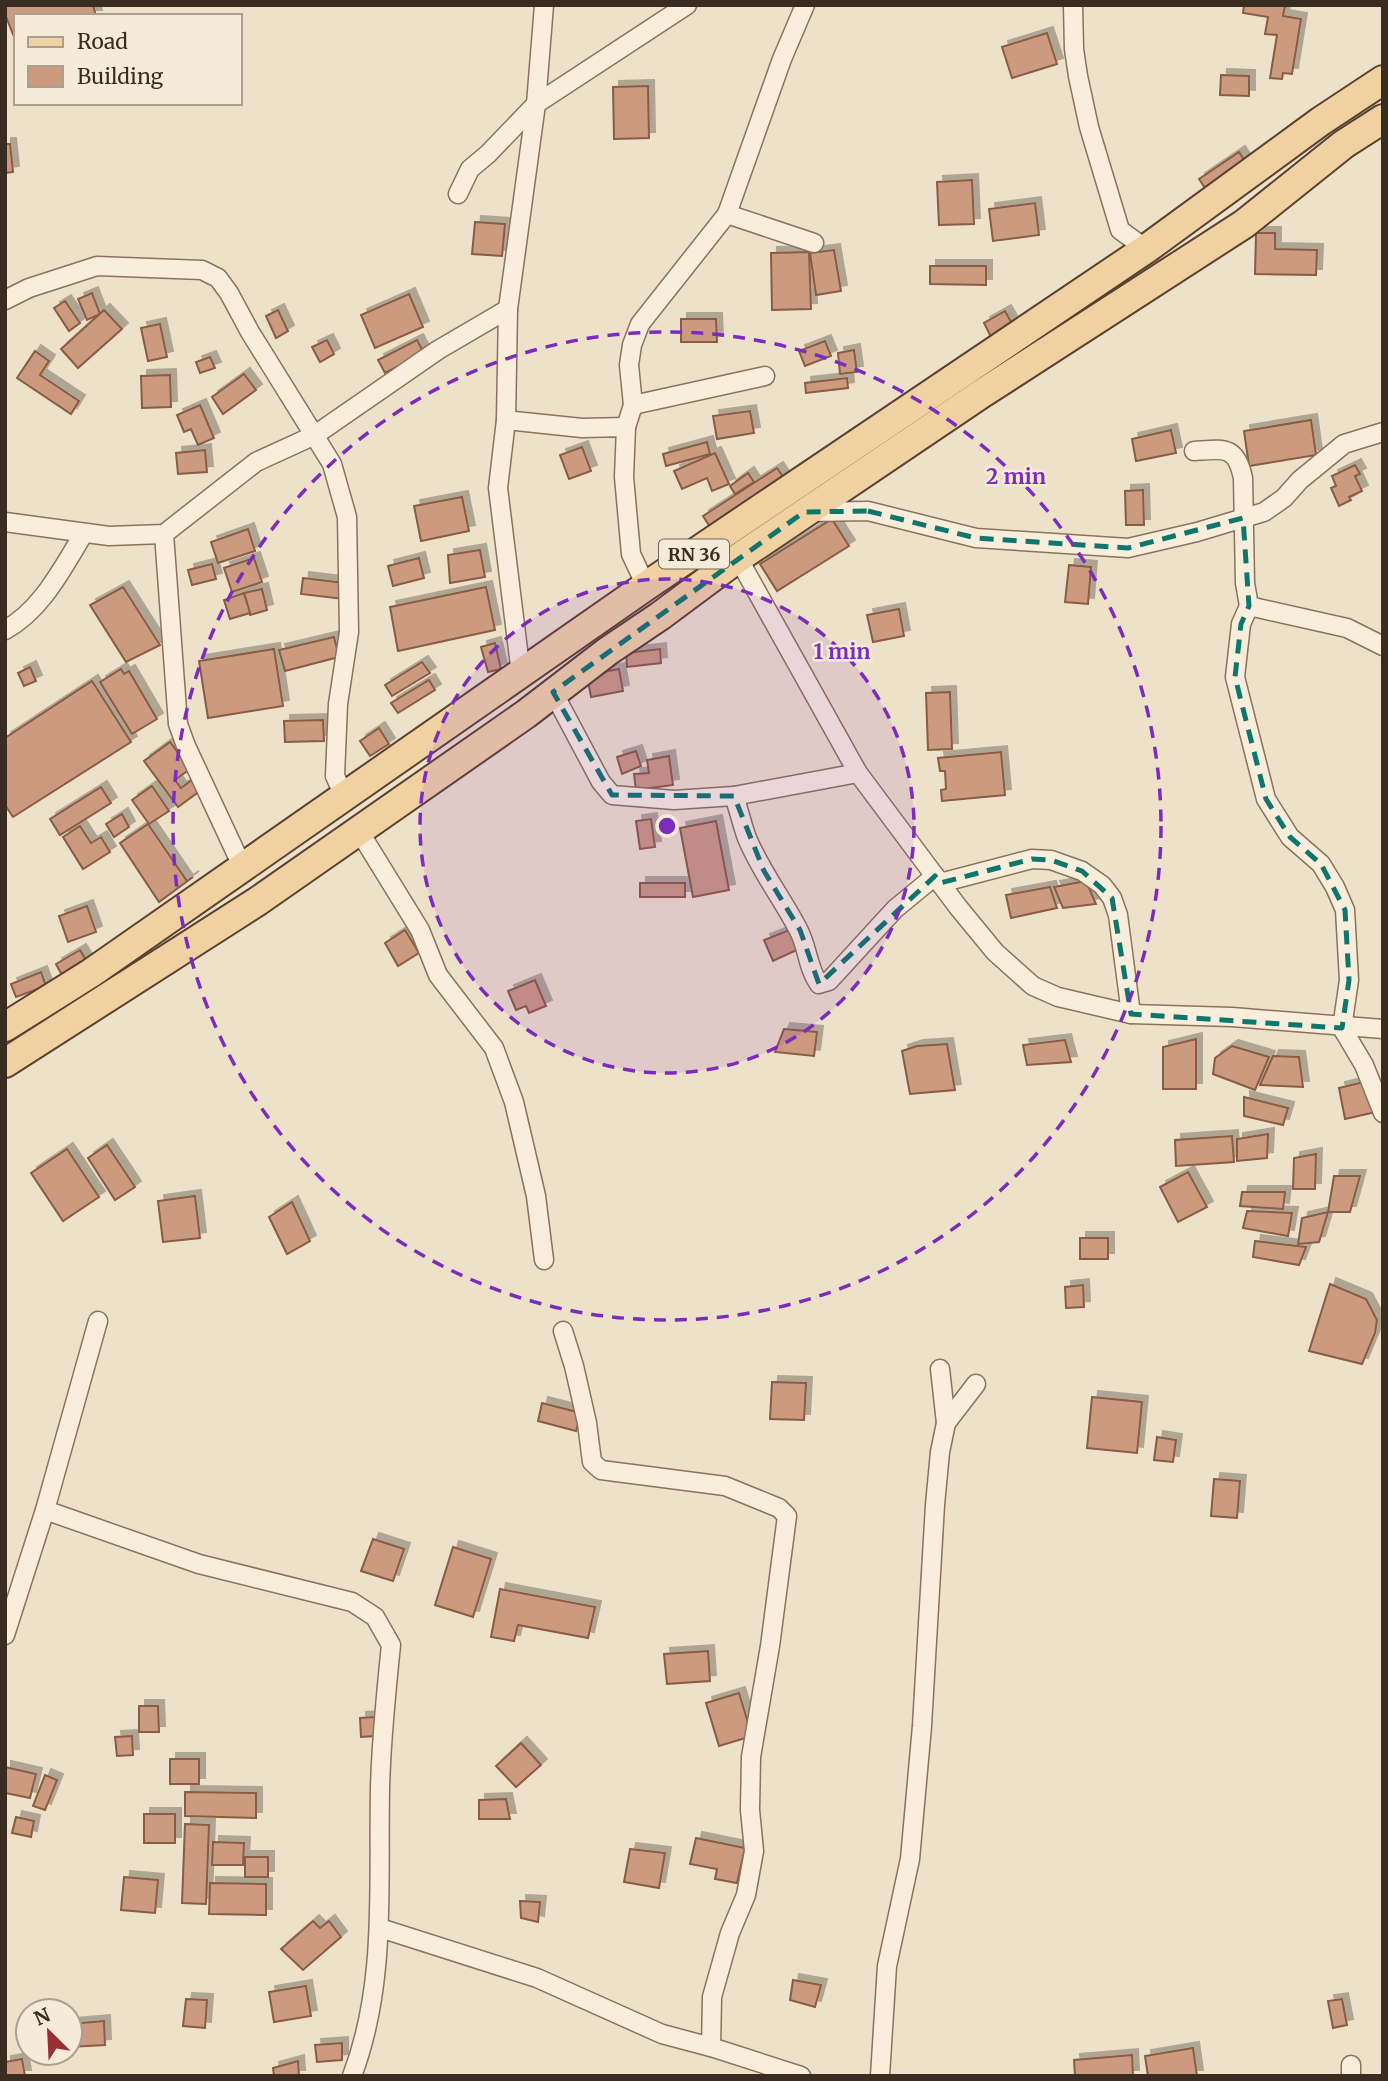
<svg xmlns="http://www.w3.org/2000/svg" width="1388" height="2081" viewBox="0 0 1388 2081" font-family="Merriweather,serif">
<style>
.building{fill:#cb9a7f;stroke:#895b44;stroke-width:2;filter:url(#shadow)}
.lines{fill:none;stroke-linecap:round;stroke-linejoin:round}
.minor-casing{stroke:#8a725d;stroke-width:21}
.primary-casing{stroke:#594131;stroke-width:32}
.minor{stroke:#f9eedc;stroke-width:18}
.primary{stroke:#f0d2a2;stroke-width:28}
.marked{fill:none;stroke:#0f766e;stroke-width:5;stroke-dasharray:14 9;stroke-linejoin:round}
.ring{fill:none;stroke:#7b2cbf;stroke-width:3.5;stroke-dasharray:12 9}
.labels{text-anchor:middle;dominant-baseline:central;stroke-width:5;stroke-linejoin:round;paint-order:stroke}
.shield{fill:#f6ebd8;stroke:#736558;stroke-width:2}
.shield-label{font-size:18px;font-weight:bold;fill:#3b2c21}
.centre{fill:#7b2cbf;stroke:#f6ebd8;stroke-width:3.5}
.ring-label{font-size:21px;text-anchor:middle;font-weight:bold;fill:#7b2cbf;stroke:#f6ebd8;stroke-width:5;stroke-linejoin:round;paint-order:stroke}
</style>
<defs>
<filter id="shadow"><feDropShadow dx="6" dy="-6" stdDeviation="0" flood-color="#0004"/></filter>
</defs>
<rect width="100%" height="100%" fill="#eee1c9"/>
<g class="building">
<polygon points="5,5 93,5 96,16 16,16 16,42 5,14"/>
<polygon points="1244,5 1285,6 1283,16 1301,19 1292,74 1283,73 1282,79 1270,78 1277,35 1265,34 1268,17 1243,13"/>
<polygon points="1047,33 1057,64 1012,78 1002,47"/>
<polygon points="1221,75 1249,76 1249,96 1220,95"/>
<polygon points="648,86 649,138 614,139 613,87"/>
<polygon points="5,144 10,144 13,172 5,173"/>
<polygon points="1239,152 1249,167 1209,194 1199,179"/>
<polygon points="972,180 974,224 939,225 937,182"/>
<polygon points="1035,203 1039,235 993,241 989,209"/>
<polygon points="475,222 505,224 502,256 472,254"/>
<polygon points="1256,233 1275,233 1275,249 1317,250 1316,275 1255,274"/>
<polygon points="834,250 841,291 816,295 810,253"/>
<polygon points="809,252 811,309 772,310 771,253"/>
<polygon points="930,266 986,266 986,285 930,284"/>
<polygon points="92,293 100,314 87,320 78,299"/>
<polygon points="409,294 423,327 375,348 361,315"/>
<polygon points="65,301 80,323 69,331 54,308"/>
<polygon points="104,310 122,329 78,368 61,349"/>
<polygon points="278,310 288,331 276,338 266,316"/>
<polygon points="1005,311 1014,327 992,339 984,323"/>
<polygon points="681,319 716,319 717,342 681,342"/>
<polygon points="160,324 167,357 148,361 141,328"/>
<polygon points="327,340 334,354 320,362 312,347"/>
<polygon points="417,340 424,353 385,373 378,360"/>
<polygon points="825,341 831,356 805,366 799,351"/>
<polygon points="854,350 857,372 840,374 838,353"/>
<polygon points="35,351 49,361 40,375 79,401 71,414 17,378"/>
<polygon points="210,357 215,368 200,373 196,362"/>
<polygon points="244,374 256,390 223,414 212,397"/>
<polygon points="170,375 171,407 142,408 141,376"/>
<polygon points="847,378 848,388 806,393 805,383"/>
<polygon points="200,405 214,438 198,445 191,429 184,432 177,415"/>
<polygon points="750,411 754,433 717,439 713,416"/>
<polygon points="1311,420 1316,455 1249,466 1244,431"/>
<polygon points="1171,430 1176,453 1136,461 1132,439"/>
<polygon points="707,442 710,454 666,466 663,454"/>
<polygon points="582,447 591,471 569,479 560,455"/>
<polygon points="205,450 207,472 178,474 176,453"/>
<polygon points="715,453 729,484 712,491 707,478 682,489 674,471"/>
<polygon points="1355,465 1360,474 1355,476 1362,491 1349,497 1351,500 1339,506 1331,488 1336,486 1332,476"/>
<polygon points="777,468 786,481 712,530 703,516"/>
<polygon points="748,473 754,482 735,494 730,486"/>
<polygon points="1143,490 1144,525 1126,525 1125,491"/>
<polygon points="462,497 469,531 421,541 414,506"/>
<polygon points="832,519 849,546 777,591 760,564"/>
<polygon points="248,529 255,551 218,563 211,542"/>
<polygon points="480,550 485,577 450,583 448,555"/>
<polygon points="254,558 262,582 232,592 224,568"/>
<polygon points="419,558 424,578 393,586 388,566"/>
<polygon points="212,564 216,579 192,585 188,570"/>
<polygon points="1069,565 1091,567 1088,604 1065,602"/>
<polygon points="303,578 345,583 343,599 301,594"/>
<polygon points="123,587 160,645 126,662 90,605"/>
<polygon points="486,587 495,630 398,651 390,607"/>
<polygon points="262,589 267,610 250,615 244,593"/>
<polygon points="244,593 250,613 230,619 224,600"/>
<polygon points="899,609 904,636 873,642 867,615"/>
<polygon points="334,637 339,657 285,671 279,650"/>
<polygon points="495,643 501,669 488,672 481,647"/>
<polygon points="274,649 283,706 208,718 199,661"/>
<polygon points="660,649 661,663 627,667 626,653"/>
<polygon points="422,662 430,673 392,696 385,685"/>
<polygon points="30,667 36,681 24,686 18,673"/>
<polygon points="121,669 124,674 129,671 157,719 132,734 100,682"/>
<polygon points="619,669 623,691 591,697 587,675"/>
<polygon points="429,680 435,690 398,713 391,703"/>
<polygon points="92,681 131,742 13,817 5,805 5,738"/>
<polygon points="950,692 952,749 928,750 926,693"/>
<polygon points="323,720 324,741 285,742 284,721"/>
<polygon points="379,728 389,744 370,756 360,741"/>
<polygon points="170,742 190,769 175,780 181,788 193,779 197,793 178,807 144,761"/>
<polygon points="636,751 641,766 622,774 617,757"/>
<polygon points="1001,752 1005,795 942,801 941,790 946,789 945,771 940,771 938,758"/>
<polygon points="669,756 673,785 636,790 634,774 649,773 647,760"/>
<polygon points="152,786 169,811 149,824 132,800"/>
<polygon points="101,787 111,803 60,835 50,819"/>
<polygon points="122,814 129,827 114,837 106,824"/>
<polygon points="651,819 655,847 640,849 636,821"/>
<polygon points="716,821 729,890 693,897 680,828"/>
<polygon points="148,824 187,881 193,877 159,902 120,843"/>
<polygon points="80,826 91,843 101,837 110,852 83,869 63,837"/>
<polygon points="1086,881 1096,904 1063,908 1054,887"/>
<rect x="640" y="883" width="45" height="14"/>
<polygon points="1050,887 1057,908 1011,918 1006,895"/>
<polygon points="87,906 96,932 68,942 59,916"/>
<polygon points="792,929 801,948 773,961 764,940"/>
<polygon points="405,930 419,953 398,966 385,943"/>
<polygon points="80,950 86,960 62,975 56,964"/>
<polygon points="41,972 46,986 16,997 11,984"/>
<polygon points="535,980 546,1006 529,1013 526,1006 516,1010 508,991"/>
<polygon points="784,1029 817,1032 814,1056 775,1052"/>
<polygon points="1196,1039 1196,1089 1163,1089 1163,1047"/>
<polygon points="1065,1040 1071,1062 1027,1065 1023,1045"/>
<polygon points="947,1044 955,1090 910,1094 902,1051 917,1046"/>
<polygon points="1232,1046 1269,1057 1255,1090 1213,1074 1215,1058"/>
<polygon points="1273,1056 1299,1057 1303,1087 1260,1085"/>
<polygon points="1368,1081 1376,1112 1345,1119 1339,1088"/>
<polygon points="1244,1097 1288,1108 1283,1125 1244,1116"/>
<polygon points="1268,1134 1267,1158 1237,1161 1237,1139"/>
<polygon points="1232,1136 1234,1162 1176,1166 1175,1140"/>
<polygon points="107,1145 135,1187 115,1200 88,1158"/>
<polygon points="67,1149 99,1197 63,1221 31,1173"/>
<polygon points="1316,1154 1315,1189 1293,1189 1294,1158"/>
<polygon points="1188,1172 1207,1207 1178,1222 1160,1187"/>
<polygon points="1334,1176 1360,1176 1350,1212 1328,1212"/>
<polygon points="1242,1192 1285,1192 1283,1209 1240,1206"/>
<polygon points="195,1196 200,1238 163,1242 158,1201"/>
<polygon points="292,1202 310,1241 287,1254 269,1217"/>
<polygon points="1247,1211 1292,1213 1288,1236 1243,1228"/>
<polygon points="1328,1212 1319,1242 1298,1244 1302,1218"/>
<rect x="1080" y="1238" width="28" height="21"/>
<polygon points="1255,1241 1306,1247 1299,1265 1253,1257"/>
<polygon points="1330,1284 1366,1299 1377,1320 1375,1333 1362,1364 1309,1351"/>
<polygon points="1083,1285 1084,1307 1066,1308 1065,1287"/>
<polygon points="772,1382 806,1383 804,1420 770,1419"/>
<polygon points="1092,1397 1142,1402 1137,1453 1087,1448"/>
<polygon points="542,1403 581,1413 576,1431 538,1421"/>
<polygon points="1157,1437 1176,1440 1173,1462 1154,1460"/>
<polygon points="1214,1479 1240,1481 1237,1518 1211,1516"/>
<polygon points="373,1539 404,1549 393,1581 361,1571"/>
<polygon points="453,1547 491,1559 473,1617 435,1605"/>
<polygon points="500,1589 595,1607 588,1638 518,1625 514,1641 491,1637"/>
<polygon points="708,1651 710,1681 667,1684 664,1654"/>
<polygon points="739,1693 752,1736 719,1746 706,1703"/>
<polygon points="139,1706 158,1706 159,1732 139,1732"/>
<polygon points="375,1717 376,1736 361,1737 360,1718"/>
<polygon points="132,1736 133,1755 117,1756 115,1737"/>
<polygon points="521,1743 541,1765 516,1787 496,1766"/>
<rect x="170" y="1759" width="29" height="25"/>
<polygon points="5,1767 36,1774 30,1798 5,1793"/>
<polygon points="45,1775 57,1780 45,1810 33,1806"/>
<polygon points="185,1792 256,1793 256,1818 185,1816"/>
<polygon points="506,1799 510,1819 479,1819 479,1800"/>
<rect x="144" y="1814" width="31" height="29"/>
<polygon points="16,1817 34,1821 31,1837 12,1833"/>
<polygon points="185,1824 209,1825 206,1904 182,1903"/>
<polygon points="696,1838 745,1848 737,1883 715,1879 717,1869 690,1864"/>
<polygon points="213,1842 244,1843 243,1865 212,1865"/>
<polygon points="630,1849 665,1853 659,1888 624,1882"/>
<rect x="245" y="1857" width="23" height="20"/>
<polygon points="124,1877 158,1880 155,1913 121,1910"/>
<polygon points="210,1883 266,1884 266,1915 209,1914"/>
<polygon points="520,1901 540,1902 538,1922 521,1918"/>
<polygon points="313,1921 320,1928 329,1921 341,1937 303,1970 281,1949"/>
<polygon points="793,1980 821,1985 815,2007 790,2000"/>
<polygon points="306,1986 311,2016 274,2022 269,1992"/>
<polygon points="186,1999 207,2000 205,2028 183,2026"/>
<polygon points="1342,1999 1347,2025 1333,2028 1328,2001"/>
<polygon points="104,2021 105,2045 70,2047 70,2024"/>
<polygon points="342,2043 342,2060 317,2062 315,2045"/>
<polygon points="1193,2048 1197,2076 1148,2076 1145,2056"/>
<polygon points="1132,2055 1133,2076 1075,2076 1074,2060"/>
<polygon points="22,2059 25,2076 5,2076 5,2062"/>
<polygon points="298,2061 299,2076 274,2076 273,2068"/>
</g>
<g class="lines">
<defs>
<g id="minor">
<polyline points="1073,5 1074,49 1078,76 1089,127 1120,230 1146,249"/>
<polyline points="458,194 470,169 488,154 536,104 687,5"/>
<polyline points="727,214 782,59 805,5"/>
<polyline points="5,300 29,288 97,266 202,270 218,278 229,293 250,332 332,464 347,517 349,632 338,704 335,776 344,796"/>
<polyline points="633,405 765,376"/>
<polyline points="506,420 582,428 626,427 624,477 631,554 646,586"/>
<polyline points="626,427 633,405 629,365 632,345 640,324 727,214 814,243"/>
<path d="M 1194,451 C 1224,449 1236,445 1243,478 L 1245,583 L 1249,606 L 1347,628 L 1383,646"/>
<polyline points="808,512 868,511 976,538 1128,548 1197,532 1264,512 1284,498 1300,480 1344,444 1383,432"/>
<polyline points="5,522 109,536 164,534 256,462 315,435 438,350 508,309"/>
<polyline points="164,534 178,724 186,746 242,866"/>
<polyline points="738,558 858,773 958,907 995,952 1033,986 1058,997 1131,1014 1232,1017 1383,1029"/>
<polyline points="1249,606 1241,624 1235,677 1266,799 1290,837 1321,864 1335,887 1345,910 1349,980 1342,1028 1364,1065 1383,1113"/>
<path d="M 5,630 C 42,610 63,567 84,533"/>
<polyline points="521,674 498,488 506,420 508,309 536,104 544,5"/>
<polyline points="553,692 601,782 612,795 674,800 734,796 858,773"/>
<path d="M 734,796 C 739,810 742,825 747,838 C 760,870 782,898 798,929 C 808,947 807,967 819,984 L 829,981 L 895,909 L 935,876"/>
<polyline points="359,831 420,930 438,975 494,1048 514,1102 536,1196 544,1260"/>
<polyline points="940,883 1032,859 1051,860 1082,871 1102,885 1112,898 1118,915 1131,1014"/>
<polyline points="563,1331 574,1366 587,1423 592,1462 601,1470 725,1486 779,1508 787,1516 770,1646 751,1757 750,1810 754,1851 746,1895 730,1933 712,1997 711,2047"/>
<polyline points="946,1423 976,1384"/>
<path d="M 45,1510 L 199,1564 L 352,1602 L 375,1617 L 391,1645 C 386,1693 381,1741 380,1789 C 378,1886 387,1984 352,2076"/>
<polyline points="5,1635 45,1510 98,1321"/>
<polyline points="380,1928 537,1978 662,2034 711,2047 801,2076"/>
<polyline points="1351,2065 1351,2076"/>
<polyline points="880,2076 887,1966 910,1859 922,1726 935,1505 940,1452 946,1423 940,1369"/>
</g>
<g id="primary">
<polyline points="5,1027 91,973 646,586 1146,249 1321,121 1383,80"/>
<polyline points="5,1063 258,901 526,714 608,651 660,616 738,558 981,394 1244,224 1344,144 1383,119"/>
</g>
</defs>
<use href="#minor" class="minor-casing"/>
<use href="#primary" class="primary-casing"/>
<use href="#minor" class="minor"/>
<use href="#primary" class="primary"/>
</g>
<path class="marked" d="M 868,511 L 976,538 L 1128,548 L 1243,518 L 1249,606 L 1241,624 L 1235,677 L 1266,799 L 1290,837 L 1321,864 L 1345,910 L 1349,980 L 1342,1028 L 1131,1014 L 1112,898 L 1082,871 L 1051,860 L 1032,859 L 940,883 L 935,876 L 819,984 L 800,930 L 764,871 L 734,796 L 612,795 L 553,692 L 804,512 Z"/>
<circle cx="667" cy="826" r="247" fill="#7b2cbf" fill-opacity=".12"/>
<g class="ring">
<circle cx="667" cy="826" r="247"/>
<circle cx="667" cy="826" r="494"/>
</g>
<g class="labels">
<rect class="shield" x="659" y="539.5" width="70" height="29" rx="5"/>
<g class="shield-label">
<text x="694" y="554">RN 36</text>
</g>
</g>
<circle cx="667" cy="826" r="10" class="centre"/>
<g class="ring-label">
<text x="1016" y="484">2 min</text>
<text x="842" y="659">1 min</text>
</g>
<rect width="1388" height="2081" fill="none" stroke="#3b2c21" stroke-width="14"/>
<rect x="14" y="14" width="228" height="91" fill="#f6ebd8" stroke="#ab9f8f" stroke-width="2"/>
<rect x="28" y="37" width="35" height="10" fill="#f0d2a2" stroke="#ab9f8f" stroke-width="2"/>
<text x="77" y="49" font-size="21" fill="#3b2c21">Road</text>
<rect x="28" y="66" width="35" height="21" fill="#cb9a7f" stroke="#ab9f8f" stroke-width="2"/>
<text x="77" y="84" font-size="21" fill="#3b2c21">Building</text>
<g transform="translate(49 2032) rotate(336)"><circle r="33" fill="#f6ebd8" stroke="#ab9f8f" stroke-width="2"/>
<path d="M0-5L12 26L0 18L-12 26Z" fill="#992e36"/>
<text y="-10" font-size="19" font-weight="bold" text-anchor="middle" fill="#3b2c21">N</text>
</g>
</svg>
